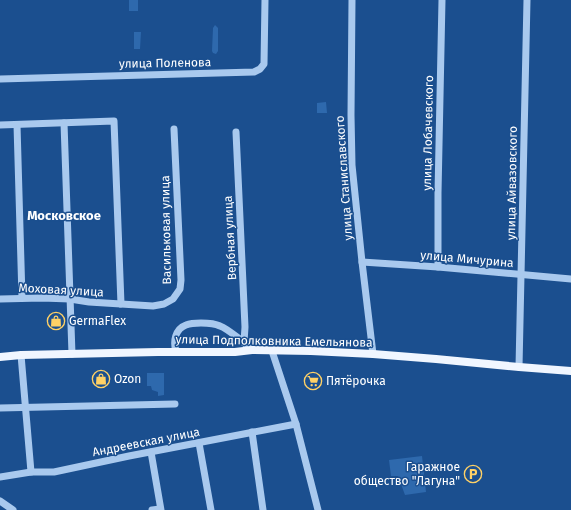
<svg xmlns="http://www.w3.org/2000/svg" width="571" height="510" viewBox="0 0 571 510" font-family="'Fira Sans',sans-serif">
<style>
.green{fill:#2e69ad}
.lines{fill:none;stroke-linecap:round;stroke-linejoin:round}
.minor{stroke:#a9c9ee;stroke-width:7}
.major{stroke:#f0f6ff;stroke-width:8}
.labels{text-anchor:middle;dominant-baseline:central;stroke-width:3;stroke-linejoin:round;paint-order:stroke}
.street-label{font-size:12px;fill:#fff;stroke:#1b4f8f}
.poi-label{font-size:12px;fill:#fff;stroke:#1b4f8f;text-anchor:start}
.neighbourhood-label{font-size:13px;font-weight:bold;fill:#fff;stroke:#1b4f8f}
</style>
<rect width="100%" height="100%" fill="#1b4f8f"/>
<g class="green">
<rect x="129" y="0" width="9" height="11"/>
<polygon points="215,25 218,28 218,51 216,54 213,53 212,51 213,28"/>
<polygon points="134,32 141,32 140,49 134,49"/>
<polygon points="326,102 327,113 317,113 317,103"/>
<polygon points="147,373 164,373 164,395 158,396 158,392 152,390 151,386 147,386"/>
<polygon points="422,456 426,492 405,495 398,476 391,476 389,460"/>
</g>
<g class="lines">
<g class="minor">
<polyline points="352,0 351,115 352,165 362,262 373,354"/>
<polyline points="0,79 254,72 260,69 264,64 265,0"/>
<polyline points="64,123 72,354"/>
<polyline points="0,125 114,121 121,304"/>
<polyline points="17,125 22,298"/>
<polyline points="236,132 245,327 244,342"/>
<polyline points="362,262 438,267 571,279"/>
<polyline points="438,267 438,193 442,0"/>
<polyline points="0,299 42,298 70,299 89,302 153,306 164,304 173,299 180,289 181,280 174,129"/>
<path d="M 176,351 C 173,342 175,329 186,325 C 191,323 196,323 201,323 C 207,323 214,323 220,326 C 228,329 246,344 252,350"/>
<polyline points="272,351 296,424 318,510"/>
<polyline points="21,355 31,472"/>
<polyline points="519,367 527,0"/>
<polyline points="0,408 175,404"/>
<polyline points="252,432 263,510"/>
<polyline points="199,443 211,510"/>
<polyline points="151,452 161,510"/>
<polyline points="0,477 31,472 54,472 129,456 296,424"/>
<polyline points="0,501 13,510"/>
<polyline points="152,510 160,509"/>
</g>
<polyline class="major" points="0,357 21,355 158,352 235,352 252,350 311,351 373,354 436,359 519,367 571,371"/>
</g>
<defs>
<symbol id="shop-ring" viewBox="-11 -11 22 22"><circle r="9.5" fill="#1b4f8f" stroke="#ffd166" stroke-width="1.5"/><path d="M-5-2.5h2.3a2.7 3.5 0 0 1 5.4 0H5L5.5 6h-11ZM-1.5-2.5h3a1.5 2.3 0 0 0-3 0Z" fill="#ffd166"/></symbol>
<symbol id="supermarket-ring" viewBox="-11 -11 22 22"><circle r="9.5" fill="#1b4f8f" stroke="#ffd166" stroke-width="1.5"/><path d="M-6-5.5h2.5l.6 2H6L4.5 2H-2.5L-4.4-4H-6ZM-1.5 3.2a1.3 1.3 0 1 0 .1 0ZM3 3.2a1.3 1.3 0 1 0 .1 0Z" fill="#ffd166"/></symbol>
<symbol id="parking-ring" viewBox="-11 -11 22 22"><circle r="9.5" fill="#1b4f8f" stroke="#ffd166" stroke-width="1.5"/><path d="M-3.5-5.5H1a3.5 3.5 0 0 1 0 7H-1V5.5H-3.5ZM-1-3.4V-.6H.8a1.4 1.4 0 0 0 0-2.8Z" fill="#ffd166"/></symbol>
</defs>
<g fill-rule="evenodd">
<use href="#shop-ring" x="46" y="311" width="20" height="20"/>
<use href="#shop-ring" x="91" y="369" width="20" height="20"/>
<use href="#supermarket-ring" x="303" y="371" width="20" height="20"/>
<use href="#parking-ring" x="463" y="464" width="20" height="20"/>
</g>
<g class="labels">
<g class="street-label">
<text transform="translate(165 63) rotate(-1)">улица Поленова</text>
<text transform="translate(428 133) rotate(-89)">улица Лобачевского</text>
<text transform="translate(344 178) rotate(-94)">улица Станиславского</text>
<text transform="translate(512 183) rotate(-89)">улица Айвазовского</text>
<text transform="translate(166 230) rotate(-91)">Васильковая улица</text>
<text transform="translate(230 238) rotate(-93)">Вербная улица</text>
<text transform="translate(467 259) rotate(5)">улица Мичурина</text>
<text transform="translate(61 290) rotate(3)">Моховая улица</text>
<text transform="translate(274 341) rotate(1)">улица Подполковника Емельянова</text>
<text transform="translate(146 442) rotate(-11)">Андреевская улица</text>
</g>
<g class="poi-label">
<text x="69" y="321">GermaFlex</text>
<text x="114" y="379">Ozon</text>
<text x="326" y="381">Пятёрочка</text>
<text x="460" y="467" text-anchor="end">Гаражное<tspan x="460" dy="14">общество "Лагуна"</tspan></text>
</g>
<g class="neighbourhood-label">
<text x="64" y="215">Московское</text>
</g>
</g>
</svg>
